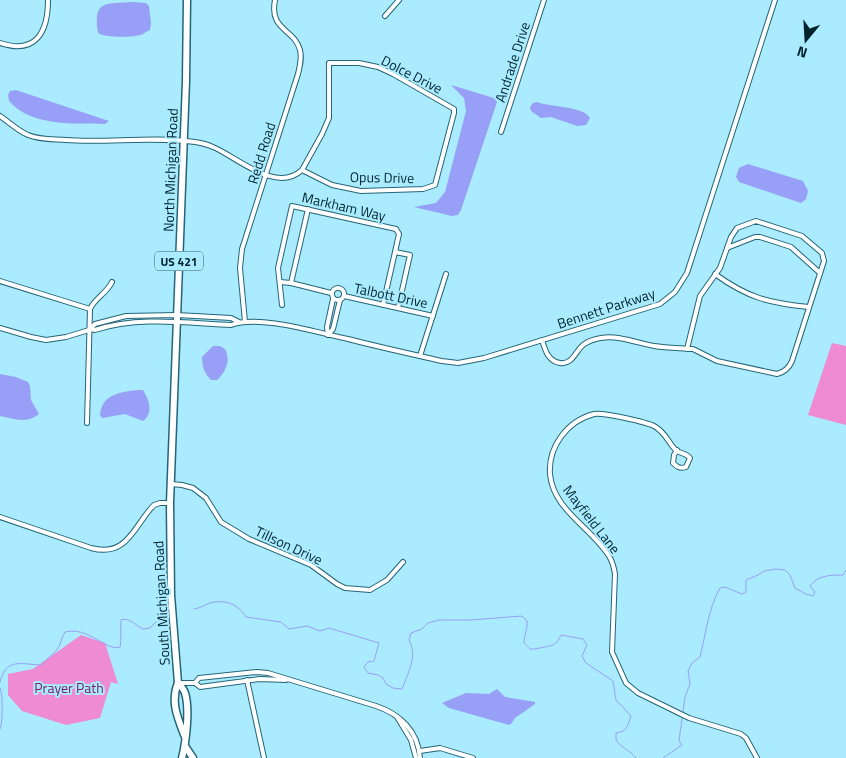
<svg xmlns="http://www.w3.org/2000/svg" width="846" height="758" viewBox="0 0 846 758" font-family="'Titillium Web',sans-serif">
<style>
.green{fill:#ee8bd2}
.water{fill:#97a0f6}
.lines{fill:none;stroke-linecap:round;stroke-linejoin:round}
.stream{stroke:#97a0f6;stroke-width:1}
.minor-casing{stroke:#246577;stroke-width:6}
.primary-casing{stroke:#246577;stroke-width:9}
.minor{stroke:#fff;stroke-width:4}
.primary{stroke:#fff;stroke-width:6}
.labels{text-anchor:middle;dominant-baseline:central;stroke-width:4;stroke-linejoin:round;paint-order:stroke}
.shield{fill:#aaebff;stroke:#335f6b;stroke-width:1}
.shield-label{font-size:12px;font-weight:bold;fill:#00232c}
.street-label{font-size:14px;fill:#00232c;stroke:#aaebff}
.park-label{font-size:14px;fill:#791c64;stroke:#aaebff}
</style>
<rect width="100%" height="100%" fill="#aaebff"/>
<g class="green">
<polygon points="832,343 846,346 846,425 808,415"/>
<polygon points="81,635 105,643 118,684 111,682 100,718 66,725 22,711 8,695 8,674 33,669"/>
</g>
<g class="water">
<path d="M 133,2 L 146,3 L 149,6 L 151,23 L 150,30 C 147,31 145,33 143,34 C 134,38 106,38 98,33 C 93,0 104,4 133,2 Z"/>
<polygon points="451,85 494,98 497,102 461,210 458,215 452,216 414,207 436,203 445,192 466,111 464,98"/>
<path d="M 16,90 L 109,121 L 105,124 C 74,123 32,127 9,101 L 8,95 L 10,91 Z"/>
<path d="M 537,102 C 549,107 584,106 590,118 L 586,125 L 577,126 L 551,117 L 541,118 L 531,111 L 530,107 L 533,103 Z"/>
<polygon points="748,164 803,181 808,191 806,199 801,203 739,182 736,177 739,168"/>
<path d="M 213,346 L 220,346 L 225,349 C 231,360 226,372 217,380 L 211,380 C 204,373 202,366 202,357 Z"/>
<path d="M 0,374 L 16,377 L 28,382 L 30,386 L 31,400 L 39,414 C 27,424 14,419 0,416 Z"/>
<path d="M 138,390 L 143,390 C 149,400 154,413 143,421 L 125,414 L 102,418 L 100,415 C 102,394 120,392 138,390 Z"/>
<polygon points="497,689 505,697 535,702 535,704 515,718 511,724 509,725 449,708 442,703 466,693 489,694"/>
</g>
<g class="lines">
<g class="stream">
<path d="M 194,609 C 201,608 204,605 210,603 C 225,599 238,604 246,617 L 281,622 L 289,629 L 307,626 L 320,631 L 329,628 L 379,643 L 374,661 L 368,662 L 364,667 L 368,673 L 378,675 L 383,678 L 386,684 L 393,688 L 402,689 C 408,672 418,657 409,640 L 411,633 L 422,629 L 428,623 L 439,620 L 470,620 L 522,616 L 527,621 C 528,629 524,634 524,643 C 524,643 529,648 530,649 C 531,650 551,646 553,645 C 557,643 559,639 561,635 L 583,639 L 587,645 L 582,656 L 586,663 L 613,681 L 616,700 L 631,716 C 628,725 627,732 616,733 L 616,740 C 621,748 630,750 636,758"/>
<path d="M 0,682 C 6,656 24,665 42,665 C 46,659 51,656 56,651 C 61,645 61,638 65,632 C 89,626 106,652 120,647 C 122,638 120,629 121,620 C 129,617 135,625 143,629 L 150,628 L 156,622"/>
<path d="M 0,688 C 3,693 3,723 0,729"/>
<path d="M 663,758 L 682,745 L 679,741 L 685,697 L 690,684 L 688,671 L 692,663 L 700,657 C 706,633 708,610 720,588 L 725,587 L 742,594 L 746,592 L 746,580 L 758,575 L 764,571 L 776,569 L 785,570 L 790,575 L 795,588 L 806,594 L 813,596 L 815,592 L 810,586 C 818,575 831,575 843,575 L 846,570"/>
</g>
<defs>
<g id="minor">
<polyline points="385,16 399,0"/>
<path d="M 0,43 C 36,55 48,32 48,0"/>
<path d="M 0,116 C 9,122 18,131 28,135 C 40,140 53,139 66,140 C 108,143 152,136 195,142 C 201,143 207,144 213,147 C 237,157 276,194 302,170 L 322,134 L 329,118 L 329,63 L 359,63 L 378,67 L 393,74 L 454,109 L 454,113 L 435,185 L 423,189 L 361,191 L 332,185 L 302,170"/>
<polyline points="501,132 544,0"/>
<polyline points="727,248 755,237 760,237 791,247 820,273"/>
<path d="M 715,274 C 748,298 769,303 809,307"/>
<polyline points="0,281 90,309"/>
<polyline points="280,282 291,283 331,293"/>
<polyline points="291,283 308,209"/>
<circle cx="338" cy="294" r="6"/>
<polyline points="344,296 433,316"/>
<polyline points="282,305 278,268 292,206 396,229 399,234 395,252"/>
<polyline points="383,305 395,252 410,255 398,308"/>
<path d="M 245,322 L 240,268 L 242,249 L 298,74 C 300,66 302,58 300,50 C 294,28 269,31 275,0"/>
<polyline points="0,328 31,337 46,340 66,337 89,330 95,324 126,316 177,315 231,318 239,322"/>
<path d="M 91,329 L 95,330 C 139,316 185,323 231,325 C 259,314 318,333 348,339 C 379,347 411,354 442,361 L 458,363 L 484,358 L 660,304 L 675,292 L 687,273 L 775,0"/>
<polyline points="328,335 333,329 340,300"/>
<polyline points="328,335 327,327 333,299"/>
<path d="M 542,340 C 545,350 548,361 560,363 C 572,365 575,352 583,345 C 588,341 595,339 601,338 C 619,335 637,343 654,346 C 667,348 681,348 693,349 L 717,361 L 777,374 C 785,372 789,368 792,361 L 824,261 L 822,253 L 802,236 L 756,221 L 737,228 L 731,237 L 720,268 L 700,296 L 687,349"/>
<polyline points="420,356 446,274"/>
<path d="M 87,423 L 90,309 C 95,298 106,294 112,282"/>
<path d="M 677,450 L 674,455 L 673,463 C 677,467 680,469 686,467 L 690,458 C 686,453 682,454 677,451 C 669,445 667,433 654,426 C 646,422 602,412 594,414 C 567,421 548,447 550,474 C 553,510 592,528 609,556 C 613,562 614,568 615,574 L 612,652 L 626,683 L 638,693 L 689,718 L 741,734 L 746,738 L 757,758"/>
<polyline points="170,484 182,485 193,488 206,498 221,522 249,539 311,565 337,584 345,588 370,590 387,580 403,562"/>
<path d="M 0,517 L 91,548 C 128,558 134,525 154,505 L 160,503 L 170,503"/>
<polyline points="247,680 264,758"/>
<polyline points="178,683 195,683 200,687 259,679 286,680"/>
<path d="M 195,683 L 199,678 L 257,672 L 268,673 L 376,706 C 400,714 418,731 420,758"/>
<polyline points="397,717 411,740 416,758"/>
<polyline points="420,751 440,748 473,758"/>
</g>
<g id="primary">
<path d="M 178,683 C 181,686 184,690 185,693 C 190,709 186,742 182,758"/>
<path d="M 185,737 C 178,719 170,702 178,683 L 171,595 L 170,503 L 186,81 L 187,0"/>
<polyline points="185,746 193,758"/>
</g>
</defs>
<use href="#minor" class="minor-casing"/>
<use href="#primary" class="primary-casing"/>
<use href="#minor" class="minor"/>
<use href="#primary" class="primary"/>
</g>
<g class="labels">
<rect class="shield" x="155" y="251.5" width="48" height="19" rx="4"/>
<g class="shield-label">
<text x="179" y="261">US 421</text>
</g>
<g class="street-label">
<text transform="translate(512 62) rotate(-72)">Andrade Drive</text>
<text transform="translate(412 74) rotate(27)">Dolce Drive</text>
<text transform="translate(261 153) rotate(-73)">Redd Road</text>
<text transform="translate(170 170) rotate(-88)">North Michigan Road</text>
<text transform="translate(382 177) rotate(1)">Opus Drive</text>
<text transform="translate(344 206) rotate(13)">Markham Way</text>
<text transform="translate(391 295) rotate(12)">Talbott Drive</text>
<text transform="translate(606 308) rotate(-18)">Bennett Parkway</text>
<text transform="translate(592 519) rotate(52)">Mayfield Lane</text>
<text transform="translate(289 545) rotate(25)">Tillson Drive</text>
<text transform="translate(161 603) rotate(-93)">South Michigan Road</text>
</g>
<g class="park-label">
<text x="69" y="687">Prayer Path</text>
</g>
</g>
<g transform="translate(806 40) rotate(198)" stroke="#aaebff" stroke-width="4" paint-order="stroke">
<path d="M0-4L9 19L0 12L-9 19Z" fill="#00232c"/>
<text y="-8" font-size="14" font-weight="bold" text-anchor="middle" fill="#00232c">N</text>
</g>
</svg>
